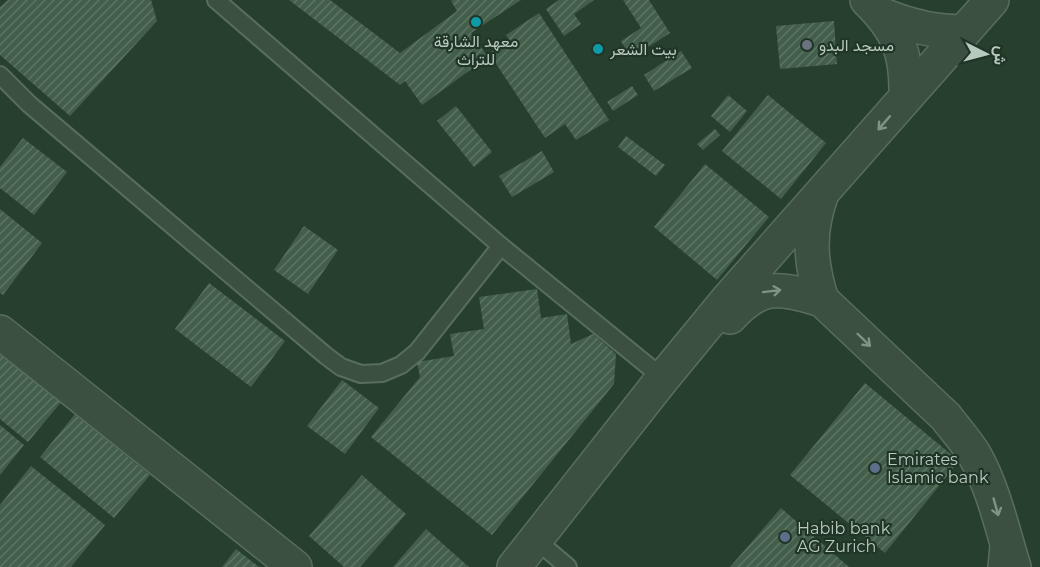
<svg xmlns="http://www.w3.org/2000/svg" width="1040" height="567" viewBox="0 0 1040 567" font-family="Montserrat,Vazirmatn,sans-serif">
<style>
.building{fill:url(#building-hatch)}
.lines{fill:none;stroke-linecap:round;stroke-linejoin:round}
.service-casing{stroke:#596d5f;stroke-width:20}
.minor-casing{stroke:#596d5f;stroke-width:36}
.tertiary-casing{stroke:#596d5f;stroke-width:36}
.service{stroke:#3b5041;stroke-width:16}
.minor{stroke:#3b5041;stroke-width:33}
.tertiary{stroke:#3b5041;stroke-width:33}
.oneway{stroke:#809385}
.culture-dot{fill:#0f9aa8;stroke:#203526;stroke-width:2}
.worship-dot{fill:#6b7280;stroke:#203526;stroke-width:2}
.service-dot{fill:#5c6f8a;stroke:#203526;stroke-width:2}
.labels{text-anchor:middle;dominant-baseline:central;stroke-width:4.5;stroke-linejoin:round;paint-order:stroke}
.poi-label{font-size:16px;fill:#b8cabd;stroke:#203526;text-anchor:start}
</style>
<defs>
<pattern id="building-hatch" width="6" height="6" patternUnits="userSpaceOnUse" patternTransform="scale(1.5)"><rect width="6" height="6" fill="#435f4b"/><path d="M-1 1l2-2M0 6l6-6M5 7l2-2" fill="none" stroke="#5c7563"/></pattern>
</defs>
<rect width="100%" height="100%" fill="#27402e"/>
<g class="building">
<polygon points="8,0 151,0 157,21 70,116 0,55 0,7"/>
<polygon points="289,0 330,0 400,53 457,11 451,1 453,0 521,0 471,33 488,57 422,105 405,81 400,85"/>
<polygon points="559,0 594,0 574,14 581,24 564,36 546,9"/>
<polygon points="623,0 649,0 670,33 631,58 621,41 641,28"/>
<polygon points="539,13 609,120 576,140 565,124 545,138 489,53 509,40 506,35"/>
<polygon points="834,21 837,64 780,69 776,26"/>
<polygon points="681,51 692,68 654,91 644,75"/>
<polygon points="632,86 638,95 613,111 607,102"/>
<polygon points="728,95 747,111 730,132 711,116"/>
<polygon points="768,95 826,143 781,199 722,151"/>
<polygon points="456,106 492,152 474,167 437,121"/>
<polygon points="715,129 720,135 703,150 697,144"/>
<polygon points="626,136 665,165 656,176 618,147"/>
<polygon points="23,138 67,172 34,215 0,188 0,167"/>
<polygon points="542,151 554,172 512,197 499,176"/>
<polygon points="705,164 769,217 717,280 654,227"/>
<polygon points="0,209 42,243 3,295 0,293"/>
<polygon points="304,226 338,250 308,294 274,270"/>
<polygon points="209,283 285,341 251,387 175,329"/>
<polygon points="537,289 541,318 567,314 571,344 593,334 616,354 614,384 492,535 371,437 420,377 417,362 454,356 450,334 484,329 479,297"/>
<polygon points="0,349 62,401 28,442 0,419"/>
<polygon points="342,380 379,408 345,454 307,426"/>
<polygon points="865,383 959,461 885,553 790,475"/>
<polygon points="75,414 150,475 114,518 40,457"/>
<polygon points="0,425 24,445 0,475"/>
<polygon points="31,466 105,525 71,567 0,567 0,505"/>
<polygon points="362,475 406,514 360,567 344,567 309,536"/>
<polygon points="781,508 849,567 730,567"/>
<polygon points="426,529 469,567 393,567"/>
<polygon points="236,549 259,567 222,567"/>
</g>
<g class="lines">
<defs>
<g id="service">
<polyline points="216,0 501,246 663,378"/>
<polyline points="0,75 29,104 325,355 341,367 361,374 382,373 401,365 417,352 501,246"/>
<polyline points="536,540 568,567"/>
</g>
<g id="minor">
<path d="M 867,0 C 898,30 907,53 906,96"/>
<path d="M 883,15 C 909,26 934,32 963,32"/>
<path d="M 821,196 C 808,233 810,263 822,300"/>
<path d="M 730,317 C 762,282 780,288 822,300 L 946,417 C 955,429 966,441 974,454 C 994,489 1002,529 1014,567"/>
<polyline points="0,332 295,567"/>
<polyline points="514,567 663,378 728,299 992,0"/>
</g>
<polyline id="tertiary" points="1005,567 1007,546"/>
</defs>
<use href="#service" class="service-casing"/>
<use href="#minor" class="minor-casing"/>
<use href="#tertiary" class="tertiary-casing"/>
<use href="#service" class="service"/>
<use href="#minor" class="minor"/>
<use href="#tertiary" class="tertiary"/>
</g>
<defs><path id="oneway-shaft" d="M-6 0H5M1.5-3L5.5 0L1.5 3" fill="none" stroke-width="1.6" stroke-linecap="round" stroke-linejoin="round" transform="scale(1.5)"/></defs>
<g class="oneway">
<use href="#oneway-shaft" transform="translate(884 123) rotate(131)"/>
<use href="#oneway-shaft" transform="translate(772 291) rotate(-7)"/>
<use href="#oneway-shaft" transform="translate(864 340) rotate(44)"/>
<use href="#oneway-shaft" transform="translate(996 507) rotate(74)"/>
</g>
<g class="culture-dot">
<circle cx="476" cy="22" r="6"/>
<circle cx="598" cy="49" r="6"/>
</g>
<circle class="worship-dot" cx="807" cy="45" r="6"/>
<g class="service-dot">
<circle cx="875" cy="468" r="6"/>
<circle cx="785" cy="537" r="6"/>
</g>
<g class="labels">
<g class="poi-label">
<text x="476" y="41" text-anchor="middle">معهد الشارقة<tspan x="476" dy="18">للتراث</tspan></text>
<text x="819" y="45">مسجد البدو</text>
<text x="610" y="49">بيت الشعر</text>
<text x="887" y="459">Emirates<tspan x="887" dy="18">Islamic bank</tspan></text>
<text x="797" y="528">Habib bank<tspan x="797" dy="18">AG Zurich</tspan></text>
</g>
</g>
<g transform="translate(986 54) rotate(96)" stroke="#203526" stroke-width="4.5" paint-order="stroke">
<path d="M0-4.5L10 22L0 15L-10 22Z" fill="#b8cabd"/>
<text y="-9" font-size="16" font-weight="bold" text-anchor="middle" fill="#b8cabd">ش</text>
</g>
</svg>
